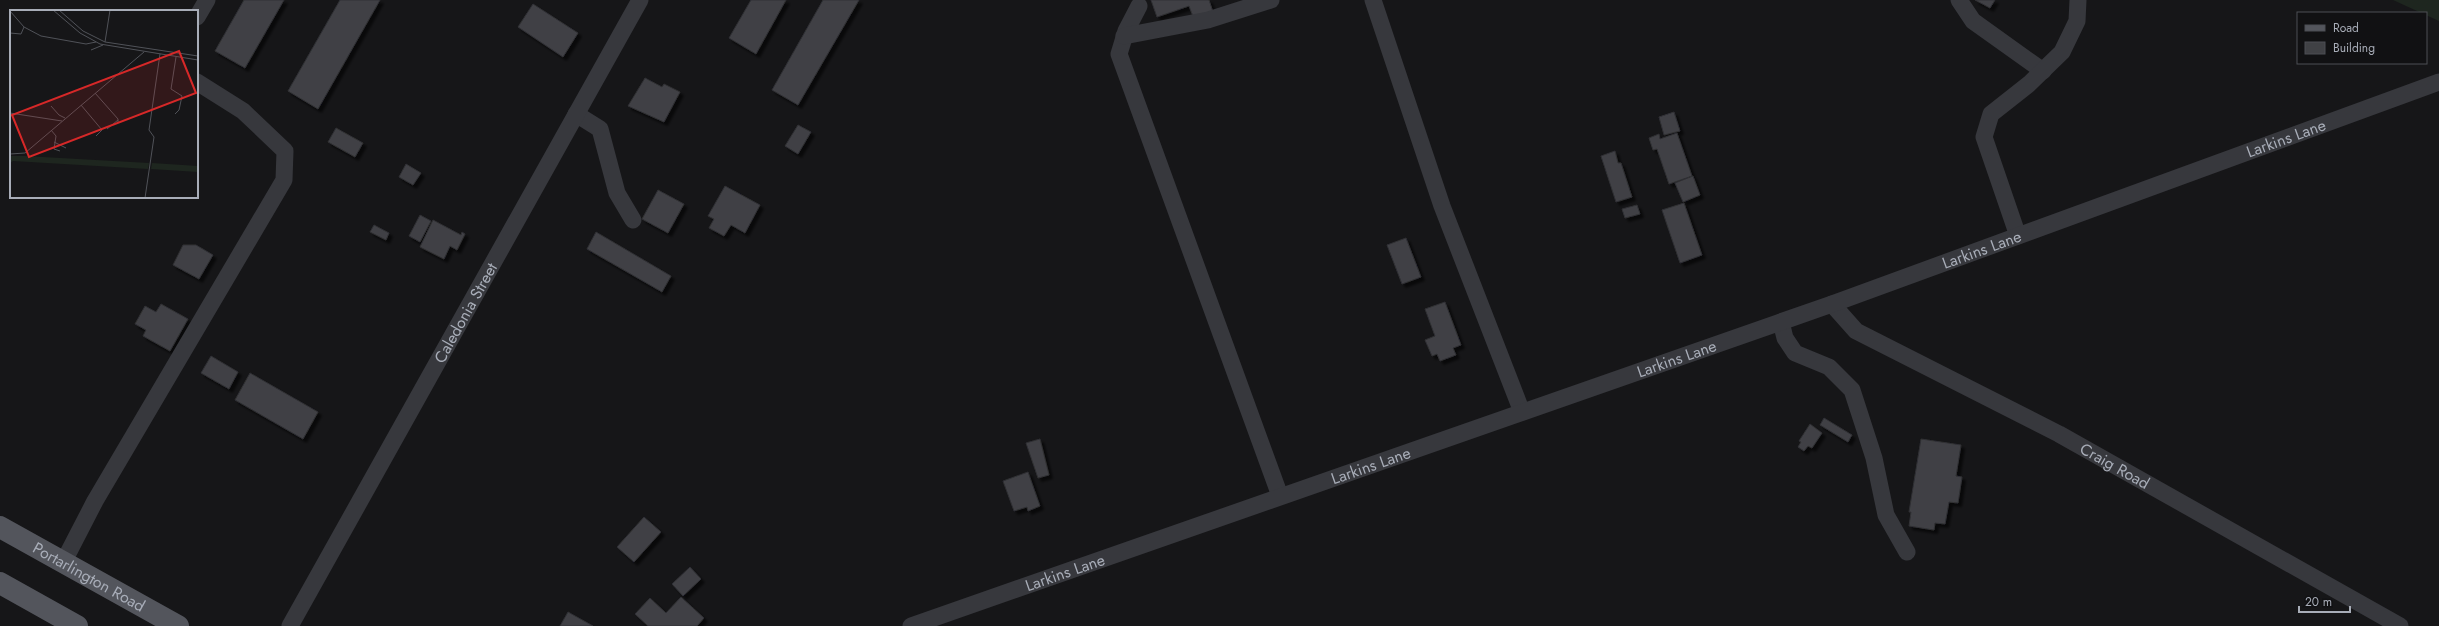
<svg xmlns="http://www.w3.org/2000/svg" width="2439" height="626" viewBox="0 0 2439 626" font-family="Jost,sans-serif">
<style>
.green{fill:#1e261f}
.building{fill:#404145;stroke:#303034;filter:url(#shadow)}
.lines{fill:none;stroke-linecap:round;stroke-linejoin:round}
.minor{stroke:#37383d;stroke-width:17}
.major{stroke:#53555c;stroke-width:22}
.labels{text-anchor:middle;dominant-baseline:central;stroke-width:3.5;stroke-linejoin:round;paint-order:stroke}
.street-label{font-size:16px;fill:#a8adb8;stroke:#111113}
.inset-road{fill:none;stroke:#505258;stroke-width:1}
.view{fill:#d62828;fill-opacity:0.15;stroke:#d62828;stroke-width:2}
.inset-edge{fill:none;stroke:#a8adb8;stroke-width:2}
</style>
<defs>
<filter id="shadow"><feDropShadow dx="3.5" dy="3.5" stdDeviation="1" flood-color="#0009"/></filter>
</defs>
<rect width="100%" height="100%" fill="#161618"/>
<polygon class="green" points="2393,0 2439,0 2439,21"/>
<g class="building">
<polygon points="244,0 284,0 245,68 215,51"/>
<polygon points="340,0 380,0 318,109 288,91"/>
<polygon points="751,0 786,0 756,54 729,38"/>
<polygon points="823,0 859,0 798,105 772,90"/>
<polygon points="1151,0 1209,0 1213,12 1194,19 1189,6 1157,17"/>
<polygon points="1975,0 1995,0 1990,8"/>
<polygon points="533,4 578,33 563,57 518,27"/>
<polygon points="645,78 662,87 664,84 680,92 664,122 628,106"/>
<polygon points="1674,112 1680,131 1664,135 1659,117"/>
<polygon points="798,125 811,132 798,154 785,146"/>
<polygon points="336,128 363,143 355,157 328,142"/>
<polygon points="1677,133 1692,176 1669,184 1657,149 1653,150 1649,138 1659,134 1660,139"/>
<polygon points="1615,151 1618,163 1621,163 1632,197 1616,202 1601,156"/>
<polygon points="406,164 421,173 413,185 399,177"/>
<polygon points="1693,176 1700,195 1683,202 1675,183"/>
<polygon points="725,186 760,205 745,233 731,225 724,236 709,228 714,219 708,216"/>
<polygon points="658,190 684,204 668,233 642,219"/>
<polygon points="1684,203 1702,255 1680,263 1662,210"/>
<polygon points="1637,205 1640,214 1625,218 1622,209"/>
<polygon points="420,215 431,221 420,242 409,236"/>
<polygon points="433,220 461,235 462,232 465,234 457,250 450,246 444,259 420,247"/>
<polygon points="374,225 389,233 386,240 370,232"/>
<polygon points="596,232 671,276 662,292 587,249"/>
<polygon points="1406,238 1421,277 1402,284 1387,245"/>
<polygon points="183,245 196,245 213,255 199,279 173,265"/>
<polygon points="1445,302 1461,345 1453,348 1456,355 1440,361 1437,354 1432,356 1425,340 1435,336 1425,309"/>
<polygon points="161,304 188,319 170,351 143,336 146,330 135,324 145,306 156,312"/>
<polygon points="211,356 238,372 229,389 201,373"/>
<polygon points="250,373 318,412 303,439 235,400"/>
<polygon points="1824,418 1852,435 1848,442 1820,425"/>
<polygon points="1810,424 1822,433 1812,448 1808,446 1804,451 1798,447 1801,442 1799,441"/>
<polygon points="1040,439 1049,475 1038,478 1026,443"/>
<polygon points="1921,439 1961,445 1956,476 1962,477 1958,503 1949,502 1945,524 1935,523 1934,530 1909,526 1911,512 1909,512"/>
<polygon points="1028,472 1040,506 1028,511 1027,507 1014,511 1003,481"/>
<polygon points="644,517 661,532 634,562 617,547"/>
<polygon points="690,567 701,579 683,596 672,584"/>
<polygon points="681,597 704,618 697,626 648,626 635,614 650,598 666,613"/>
<polygon points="568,612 593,626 560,626"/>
</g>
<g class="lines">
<g class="minor">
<polyline points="1373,0 1442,206 1522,412"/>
<polyline points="1959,0 1973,21 2043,71"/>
<polyline points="1139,6 1126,31 1119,54 1280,496"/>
<polyline points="197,17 207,0"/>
<polyline points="1124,36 1208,20 1271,0"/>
<polyline points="576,114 600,129 617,193 633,220"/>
<polyline points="2018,236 1984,137 1991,114 2029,84 2062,52 2077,21 2078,0"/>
<path id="s1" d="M 1832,304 L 1856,331 L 2059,434 L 2400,626"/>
<polyline points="1781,322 1785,338 1795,353 1829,367 1852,390 1874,458 1886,515 1907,552"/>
<polyline points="63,563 95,501 284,180 285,151 243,111 197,82"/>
<path id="s2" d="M 290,626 L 640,0"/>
<path id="s3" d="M 911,626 L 1832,304 L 2439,82"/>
</g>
<g class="major">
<path id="s4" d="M 0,527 L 178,626"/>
<polyline points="0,583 77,626"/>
</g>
</g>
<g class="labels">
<g class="street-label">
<text stroke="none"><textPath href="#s3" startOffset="1459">Larkins Lane</textPath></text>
<text stroke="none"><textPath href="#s3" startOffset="1135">Larkins Lane</textPath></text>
<text stroke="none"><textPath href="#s2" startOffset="359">Caledonia Street</textPath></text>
<text stroke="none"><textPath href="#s3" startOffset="811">Larkins Lane</textPath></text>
<text stroke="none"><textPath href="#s3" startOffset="487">Larkins Lane</textPath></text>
<text stroke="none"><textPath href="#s1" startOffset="328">Craig Road</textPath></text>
<text stroke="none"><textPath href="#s3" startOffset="163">Larkins Lane</textPath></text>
<text stroke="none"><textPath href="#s4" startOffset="102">Portarlington Road</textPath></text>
</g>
</g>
<g transform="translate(10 10)">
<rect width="188" height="188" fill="#161618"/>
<path d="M 0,146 L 15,146 L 139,153 L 138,159 L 3,151 L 0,153 ZM 142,153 L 188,156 L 188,162 L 141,159 Z" fill="#1e261f"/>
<path class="inset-road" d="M 43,0 L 70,23 L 90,34 L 188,50M 49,0 L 73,21 L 95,32 L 188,46M 0,1 L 14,17 L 31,26 L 76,34 L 86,32M 0,23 L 11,24 L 14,17M 95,32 L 100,0M 81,40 L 93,35M 85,83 L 108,109 L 108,113M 71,95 L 92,120 L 86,126M 41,96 L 49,105 L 55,108M 0,103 L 52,111M 165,104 L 169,100 L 172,86 L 161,79 L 166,47M 97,119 L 108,110M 41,120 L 46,126 L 44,139 L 50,141M 44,132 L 56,138M 0,144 L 15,143 L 134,42M 135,188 L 144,127 L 139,120 L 150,44"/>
<path class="view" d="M 169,41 L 186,83 L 19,147 L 2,105 Z"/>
<rect width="188" height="188" class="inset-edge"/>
</g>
<rect x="2297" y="12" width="130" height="52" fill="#111113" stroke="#4d4f55"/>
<rect x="2305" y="25" width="20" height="6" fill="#53555c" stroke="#4d4f55"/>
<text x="2333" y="32" font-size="12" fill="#a8adb8">Road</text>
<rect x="2305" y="42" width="20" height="12" fill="#404145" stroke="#4d4f55"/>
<text x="2333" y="52" font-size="12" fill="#a8adb8">Building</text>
<path d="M2299 606v6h51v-6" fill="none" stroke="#a8adb8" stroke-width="2"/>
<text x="2305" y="606" font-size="12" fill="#a8adb8" stroke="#111113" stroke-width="3" paint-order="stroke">20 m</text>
</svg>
